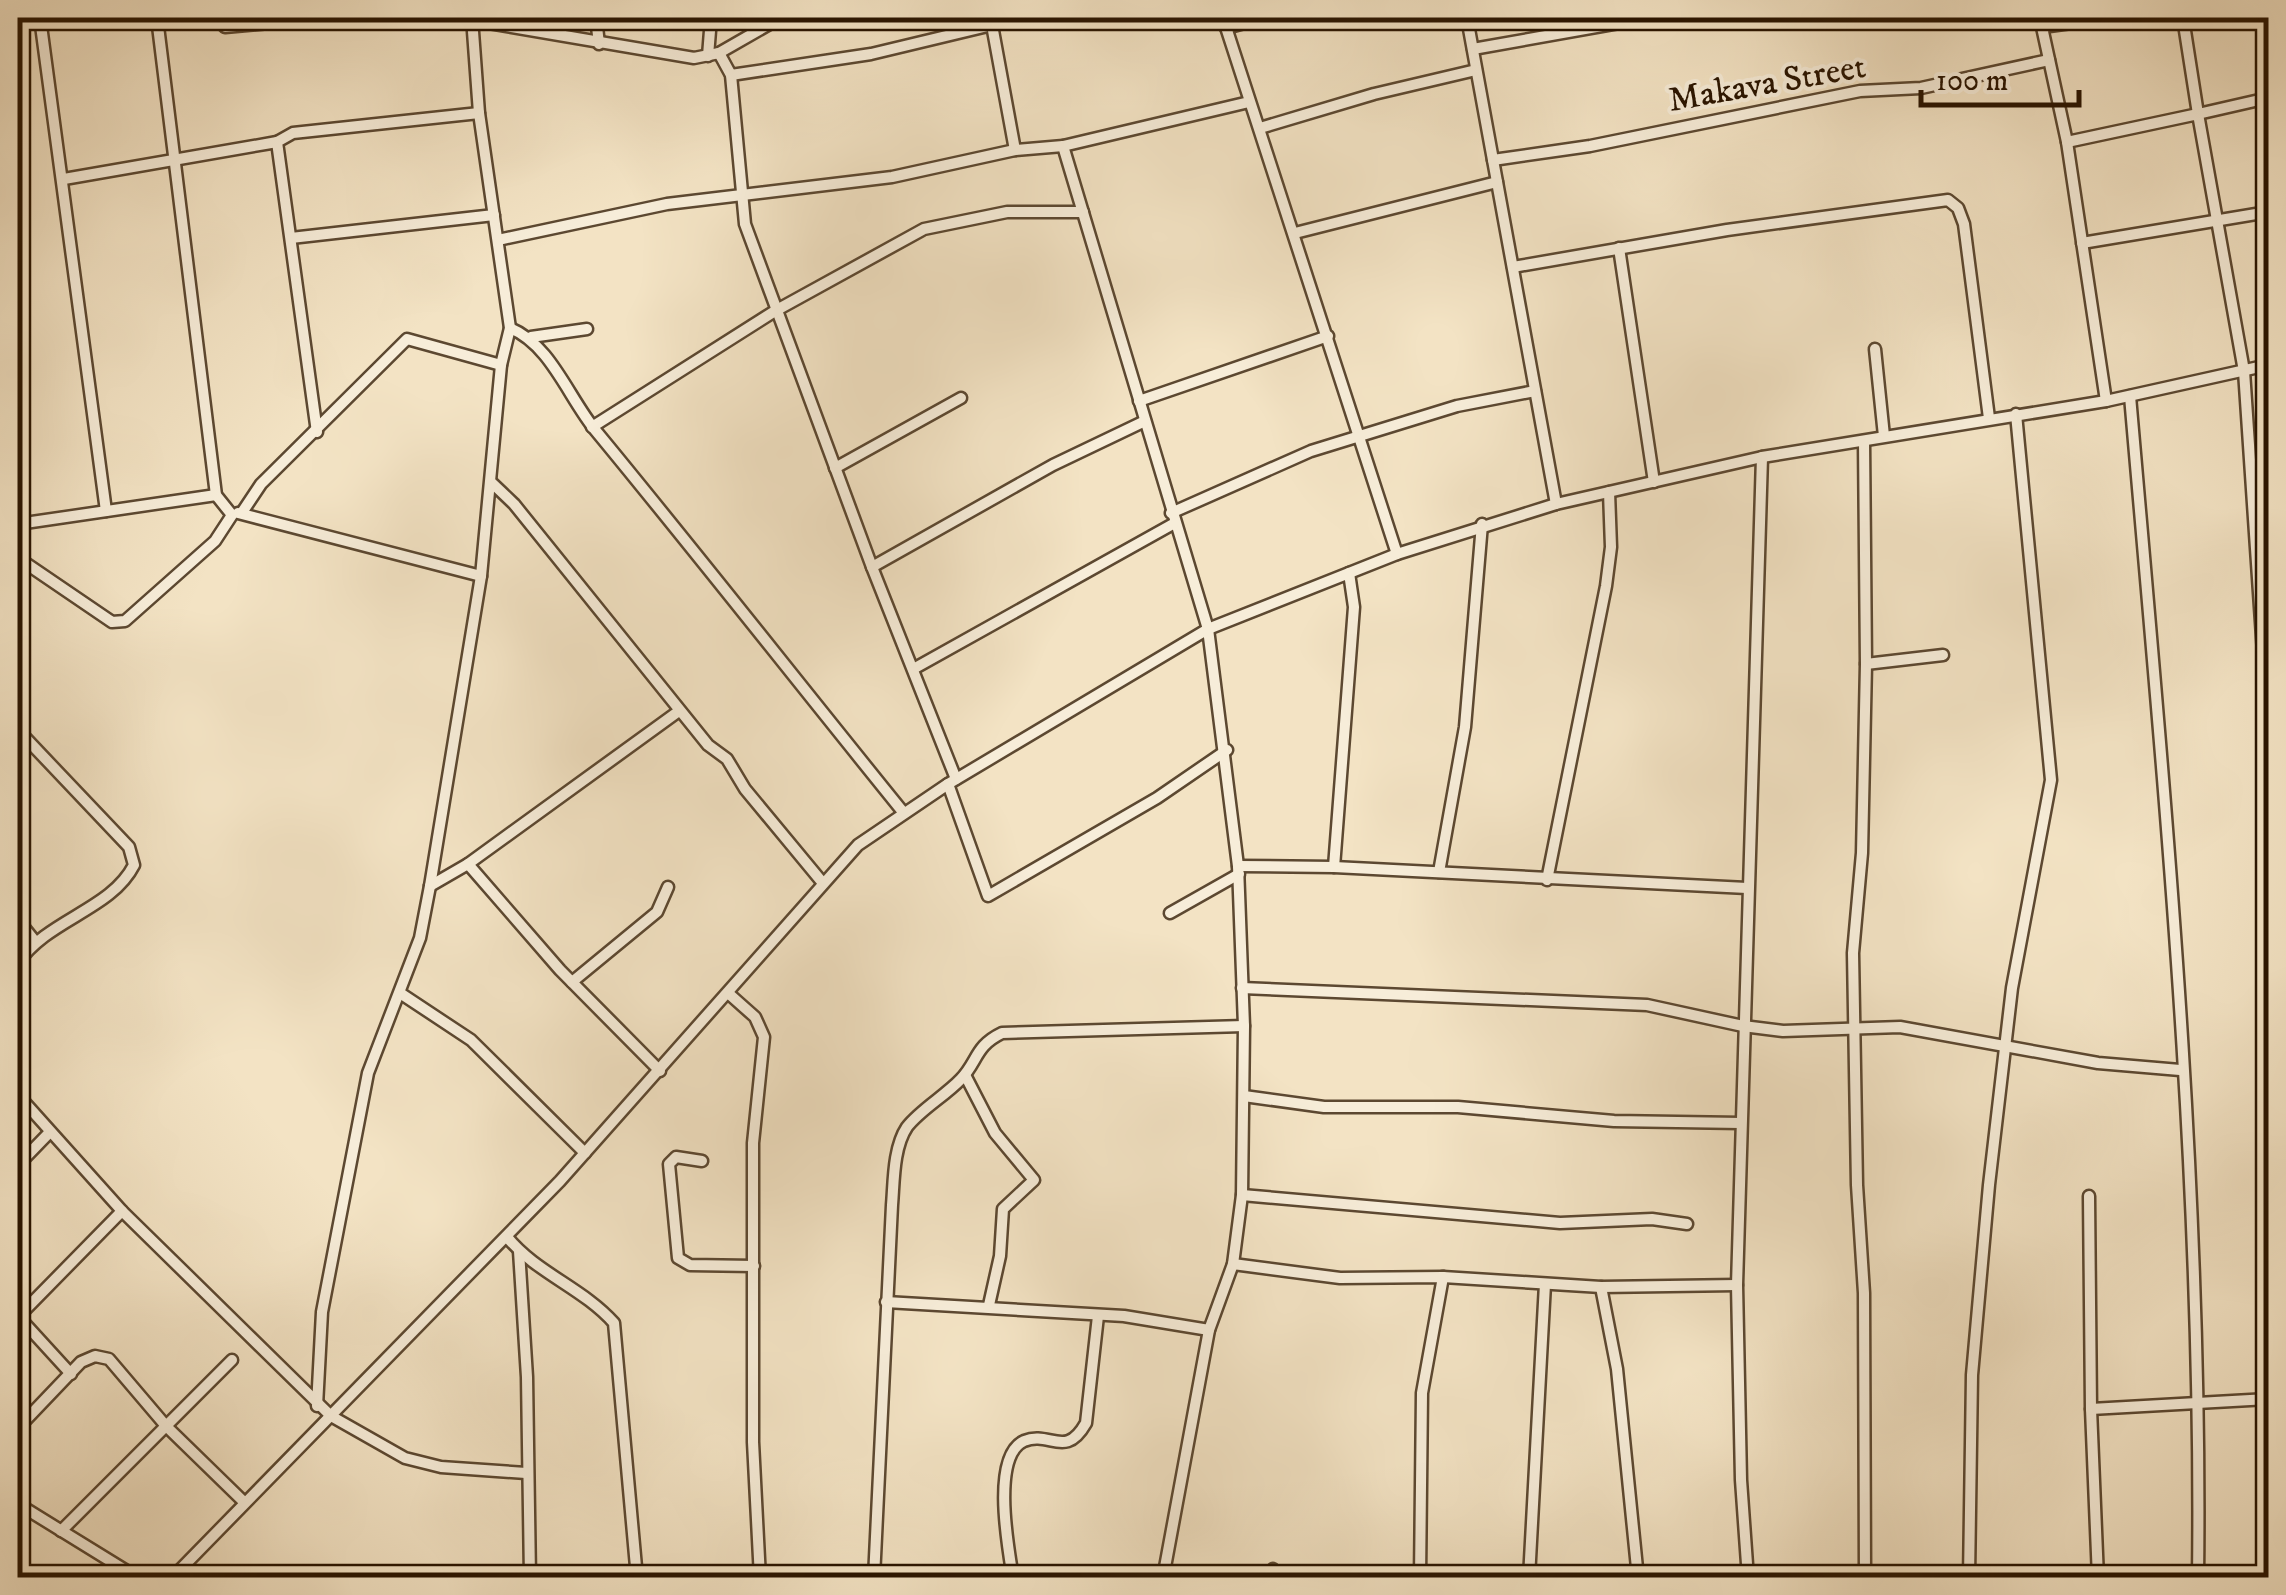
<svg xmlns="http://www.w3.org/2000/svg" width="2286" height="1595" viewBox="0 0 2286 1595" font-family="'IM FELL DW Pica',serif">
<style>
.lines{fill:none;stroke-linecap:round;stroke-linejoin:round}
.minor-casing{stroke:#5c4831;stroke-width:15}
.minor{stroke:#f7edd9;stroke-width:10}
.labels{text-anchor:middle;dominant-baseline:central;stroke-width:8;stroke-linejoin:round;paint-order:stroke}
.street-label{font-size:35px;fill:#291400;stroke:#f7edd9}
</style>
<rect width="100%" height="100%" fill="#f3e3c4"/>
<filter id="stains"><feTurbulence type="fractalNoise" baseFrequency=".002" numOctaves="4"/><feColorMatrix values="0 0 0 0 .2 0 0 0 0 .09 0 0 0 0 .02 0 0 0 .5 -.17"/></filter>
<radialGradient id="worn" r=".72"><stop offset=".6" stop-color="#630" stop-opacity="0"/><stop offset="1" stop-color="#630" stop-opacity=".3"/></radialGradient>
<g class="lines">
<defs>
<g id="minor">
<polyline points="40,18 106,511"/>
<polyline points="459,18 694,58 719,53 780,18"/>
<polyline points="596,18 599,44"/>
<polyline points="991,18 992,25 1032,18"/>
<polyline points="1223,18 1397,554"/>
<polyline points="1467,18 1556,504"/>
<polyline points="2040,18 2067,142 2106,401"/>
<polyline points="2183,18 2198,114 2268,98"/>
<polyline points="225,27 324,18"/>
<polyline points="2042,27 2108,18"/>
<polyline points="1226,28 1263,18"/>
<polyline points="1473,49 1647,18"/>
<polyline points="719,53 731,75 745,224 872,567 956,779"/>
<polyline points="708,56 711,18"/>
<polyline points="731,75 871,54 992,25 1015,150"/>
<polyline points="1260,128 1374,94 1476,70"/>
<polyline points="2067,142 2198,114 2244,371 2268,726"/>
<polyline points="1063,146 1208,629 1238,866 1244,1026 1242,1195 1233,1264 1209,1330 1163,1578"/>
<polyline points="1493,160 1590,146 1860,91 1921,88 2049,60"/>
<polyline points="64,179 277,142"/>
<polyline points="1295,233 1497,182"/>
<polyline points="291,238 494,215"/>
<polyline points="498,240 667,204 892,177 1015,150 1063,146 1249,102"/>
<polyline points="2082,243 2268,212"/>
<polyline points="1619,248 1654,482"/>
<polyline points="1513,267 1727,230 1948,200 1958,208 1964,224 1989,418"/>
<path d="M 510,328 C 551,345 568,397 596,431 C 700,557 800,685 903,812"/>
<polyline points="531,337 587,329"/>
<polyline points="1875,349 1884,436"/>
<path d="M 2130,396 C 2164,789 2203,1183 2198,1578"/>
<polyline points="1139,401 1328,336"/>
<polyline points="592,427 775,311 924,229 1007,212 1083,212"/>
<polyline points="317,432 277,142 293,133 479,113"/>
<polyline points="1864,441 1866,664 1862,853 1853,953 1857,1185 1864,1293 1865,1578"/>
<polyline points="835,468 961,398"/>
<polyline points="492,483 514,504 708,745 727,759 745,789 822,882"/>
<polyline points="243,511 261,484 407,339 501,365"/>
<polyline points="238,513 481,576"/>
<polyline points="1171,513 1311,451 1457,406 1535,391"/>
<polyline points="18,524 216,495"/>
<polyline points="18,558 112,622 125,621 215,541 232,515 216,495 157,18"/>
<polyline points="872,567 1053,465 1145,421"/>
<polyline points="1866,664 1943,655"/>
<polyline points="915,668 1173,524"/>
<path d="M 18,730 L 129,847 L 134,865 C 111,910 48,919 18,963"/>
<polyline points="948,784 988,896 1157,798 1227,750"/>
<polyline points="468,864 560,970 660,1071"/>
<polyline points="1238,866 1334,867 1747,888"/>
<polyline points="1334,867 1354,607 1349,573"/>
<polyline points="1439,872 1465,727 1482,524"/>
<polyline points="1547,880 1606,586 1611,547 1609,492"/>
<polyline points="430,886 468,864 679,711"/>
<polyline points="1170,913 1239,874"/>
<polyline points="18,920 34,940"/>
<polyline points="572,982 657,912 668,887"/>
<polyline points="1242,988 1647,1005 1743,1026 1783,1031 1900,1027 2098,1063 2180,1070"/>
<polyline points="400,993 471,1040 585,1153"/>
<polyline points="728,993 755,1017 764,1037 753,1143 753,1442 760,1578"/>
<polyline points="965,1075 995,1133 1034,1180 1003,1209 1000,1256 989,1305"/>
<polyline points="18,1095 122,1211 331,1416 405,1458 441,1467 526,1473"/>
<polyline points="1244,1096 1324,1107 1458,1107 1614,1121 1741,1123"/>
<polyline points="702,1161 676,1157 669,1164 678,1258 690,1265 754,1266"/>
<polyline points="18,1165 50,1132"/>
<polyline points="1242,1195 1560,1223 1652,1219 1687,1224"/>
<polyline points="2089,1196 2091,1409 2268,1399"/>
<path d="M 507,1237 C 536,1273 583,1288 614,1323 L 637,1578"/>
<polyline points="519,1251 527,1377 530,1578"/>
<polyline points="1233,1264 1340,1278 1443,1277 1601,1287 1737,1285"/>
<polyline points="1601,1287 1617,1369 1638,1578"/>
<polyline points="886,1302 1124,1316 1209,1330"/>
<polyline points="18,1316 71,1374"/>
<polyline points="18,1317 122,1211"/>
<polyline points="317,1406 322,1312 368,1073 420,938 430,886 481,576 501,365 510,328 479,113 472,18"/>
<polyline points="2091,1409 2098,1578"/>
<polyline points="18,1428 81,1362 95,1356 109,1359 166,1426 244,1502"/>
<polyline points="18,1504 138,1578"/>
<polyline points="61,1531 232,1360"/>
<polyline points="172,1578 560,1181 858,845 948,784 1208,629 1397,554 1556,504 1762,457 2106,401 2268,365"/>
<path d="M 874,1578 L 892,1205 C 894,1182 893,1148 907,1127 C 921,1109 945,1096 961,1079 C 978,1061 975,1046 1002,1033 L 1244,1026"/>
<path d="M 1013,1578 C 1008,1547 991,1456 1024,1441 C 1050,1430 1065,1460 1086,1423 L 1098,1316"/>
<polyline points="1271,1578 1273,1569"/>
<polyline points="1420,1578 1422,1393 1443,1277"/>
<polyline points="1529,1578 1545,1284"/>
<polyline points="1748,1578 1741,1480 1737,1285 1762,457"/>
<polyline points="1969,1578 1972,1375 1989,1185 2012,988 2051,780 2016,414"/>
</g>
</defs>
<use href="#minor" class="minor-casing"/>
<use href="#minor" class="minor"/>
</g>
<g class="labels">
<g class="street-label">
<text transform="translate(1767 84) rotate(-10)">Makava Street</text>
</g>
</g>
<rect width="2286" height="1595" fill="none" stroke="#f3e3c4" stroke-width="60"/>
<rect x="20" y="20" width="2246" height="1555" fill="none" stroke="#291400" stroke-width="5"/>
<rect x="30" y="30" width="2226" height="1535" fill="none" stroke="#291400" stroke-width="2.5"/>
<path d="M1921 90v15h158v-15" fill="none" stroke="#291400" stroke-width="5"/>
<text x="1936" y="90" font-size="30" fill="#291400" stroke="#f7edd9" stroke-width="8" paint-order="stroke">100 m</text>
<rect width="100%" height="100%" filter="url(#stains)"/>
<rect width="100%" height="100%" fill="url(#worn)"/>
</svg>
